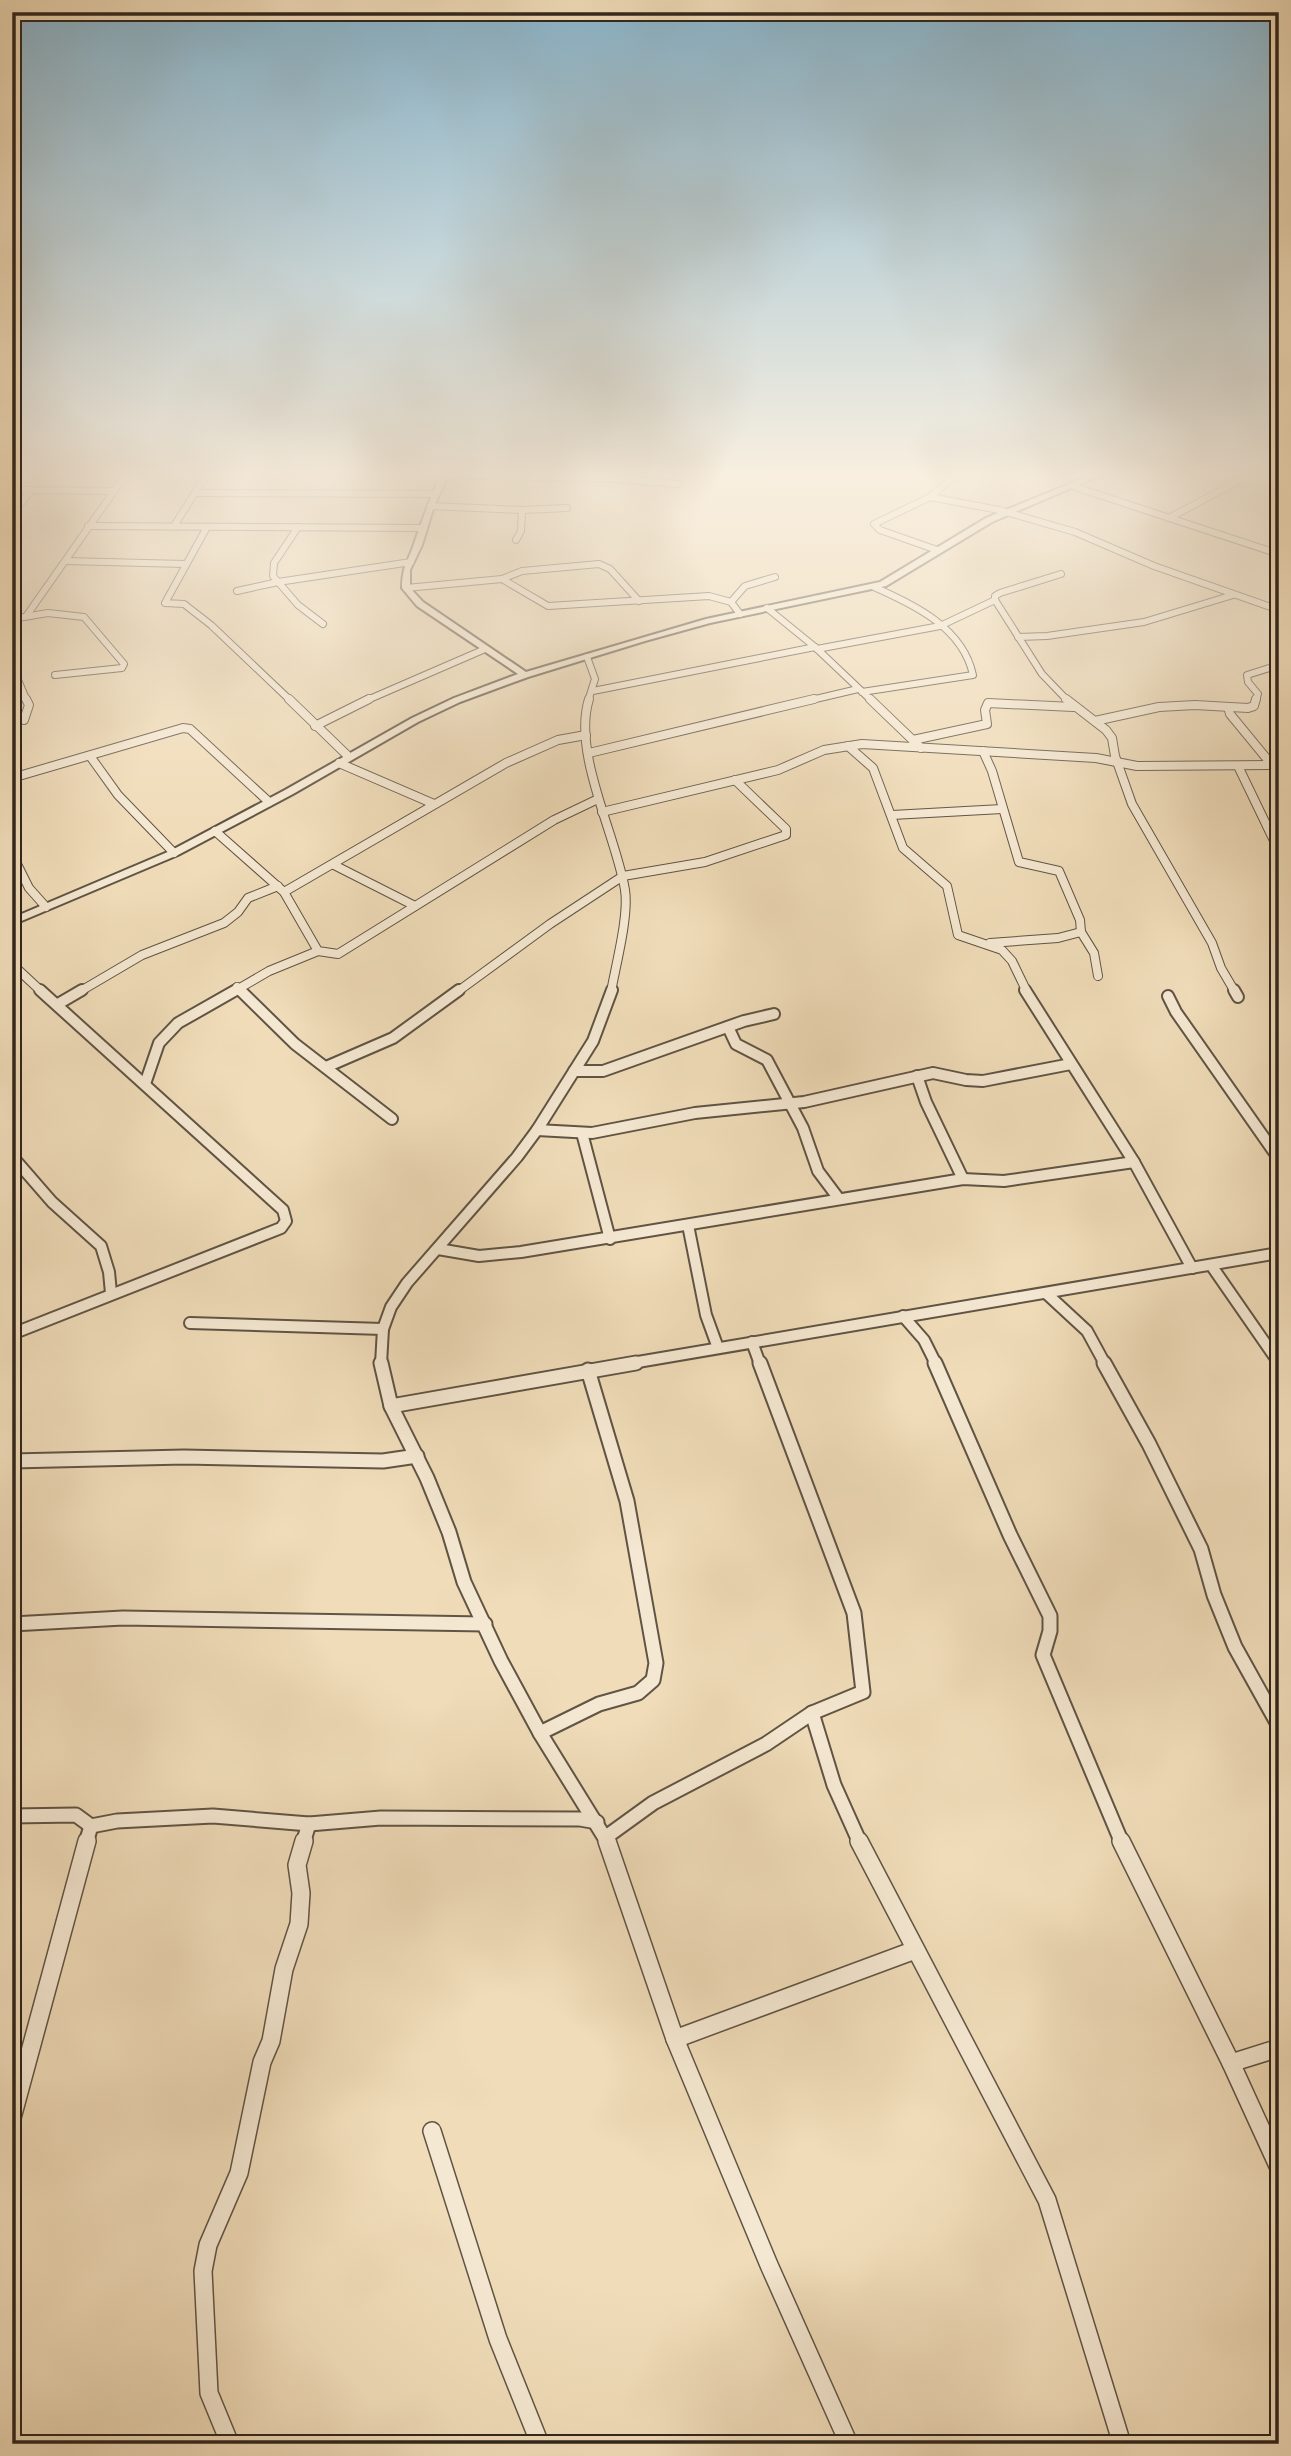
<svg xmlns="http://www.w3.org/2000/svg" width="1291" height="2456" viewBox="0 0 1291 2456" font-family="'IM FELL French Canon',serif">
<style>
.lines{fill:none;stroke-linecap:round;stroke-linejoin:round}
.minor-far4-casing{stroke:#605444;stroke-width:8}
.minor-far3-casing{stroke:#605444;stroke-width:10}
.minor-far2-casing{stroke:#605444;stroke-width:14}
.minor-far1-casing{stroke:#605444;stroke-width:17}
.minor-casing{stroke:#605444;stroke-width:20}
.tertiary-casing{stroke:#605444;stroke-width:4}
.minor-far4{stroke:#f5e8d2;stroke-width:6}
.minor-far3{stroke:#f5e8d2;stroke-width:8}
.minor-far2{stroke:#f5e8d2;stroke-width:10}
.minor-far1{stroke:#f5e8d2;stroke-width:13}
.minor{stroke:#f5e8d2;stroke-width:17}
.tertiary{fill:#f5e8d2;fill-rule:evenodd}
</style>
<rect width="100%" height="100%" fill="#f0dcb9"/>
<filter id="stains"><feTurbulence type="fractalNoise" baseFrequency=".00286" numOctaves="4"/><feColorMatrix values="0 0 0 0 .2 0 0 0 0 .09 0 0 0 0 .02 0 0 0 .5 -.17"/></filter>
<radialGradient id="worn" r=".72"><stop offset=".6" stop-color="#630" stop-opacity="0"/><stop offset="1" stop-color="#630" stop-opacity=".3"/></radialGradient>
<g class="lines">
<defs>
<g id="minor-far4">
<polyline points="444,475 619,479 677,484"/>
<polyline points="1072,486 1279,554"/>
<polyline points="12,490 113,491"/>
<polyline points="195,493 436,494"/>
<polyline points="930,497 950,480 963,474"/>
<polyline points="430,506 522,510 567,508"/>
<polyline points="12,514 32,490"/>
<polyline points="1169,518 1252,474"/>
<polyline points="88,526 423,528"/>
<polyline points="174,526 207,474"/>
<polyline points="207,527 165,603 184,604 211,625 291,701"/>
<polyline points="298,527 274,563 273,576 298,605 323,624"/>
<polyline points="516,540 521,531 522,510"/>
<polyline points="937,550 880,530 874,524 930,497 999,510 1075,532 1154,566 1279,610"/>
<polyline points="66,561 185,564"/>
<polyline points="1061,574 1000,593 995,596 995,600 1042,674 1068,701"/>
<polyline points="502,579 522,571 599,564 610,569 639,601"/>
<polyline points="406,588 502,579 548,606 709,596 731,602 740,614"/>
<polyline points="237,591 278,582 411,562"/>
<polyline points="731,602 745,586 775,577"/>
<polyline points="767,608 815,647 872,701"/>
<polyline points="27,615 126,474"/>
<polyline points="12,619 48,613 84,617 124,664 122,668 55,675"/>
<polyline points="1018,637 1047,636 1144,622 1233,595"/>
<polyline points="817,649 940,626 995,600"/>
<polyline points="587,657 595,679 588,701"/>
<polyline points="12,666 27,701"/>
<polyline points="593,691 815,647"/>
<path d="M 862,692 L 973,675 C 963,628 915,605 874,587"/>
<polyline points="365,701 485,649"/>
<polyline points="807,701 858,689"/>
<polyline points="1256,701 1258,694 1248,682 1247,675 1279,665"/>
</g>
<g id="minor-far3">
<polyline points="289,699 349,757"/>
<path d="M 589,699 C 572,753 616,835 625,890 C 629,916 616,964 611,992"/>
<polyline points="870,699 921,748"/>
<polyline points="1066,699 1106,730 1112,738 1115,756 1132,804 1212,943 1221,968 1235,992"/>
<polyline points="1228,707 1230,714 1272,765"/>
<polyline points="24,720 29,705 26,699"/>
<polyline points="1095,721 1159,707 1195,705 1248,708 1254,706 1256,699"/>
<polyline points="315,726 369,699"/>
<polyline points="913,740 987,724 985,710 988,703 1073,707"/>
<polyline points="848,746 873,768 903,848 947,886 958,935 1002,950 1012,961 1027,992"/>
<polyline points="983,751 992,771 1019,862 1059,871 1080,920 1081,932 1094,953 1098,976"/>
<polyline points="589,753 814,699"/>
<polyline points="90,756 118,795 174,853"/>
<polyline points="339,763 434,804"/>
<polyline points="1238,766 1279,851"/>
<polyline points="12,778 183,728 190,729 269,802"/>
<polyline points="602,812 778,770 824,750 862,744 1096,758 1137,766 1279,765"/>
<polyline points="892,815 1002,809"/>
<polyline points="215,831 284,892 318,951 338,954 554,820 598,799"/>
<polyline points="12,854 29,888 46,907"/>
<polyline points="334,865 415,906"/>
<polyline points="284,892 506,763 558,740 586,735"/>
<polyline points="990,943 1058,938 1081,932"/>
<polyline points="12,964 42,992"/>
<polyline points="237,987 242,992"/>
<polyline points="79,992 142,955 224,923 238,912 248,898 278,886"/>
<polyline points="233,992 269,971 318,951"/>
<polyline points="457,992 550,924 623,876 705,862 786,835 786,829 735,780"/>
</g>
<g id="minor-far2">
<polyline points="240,990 295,1044 392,1119"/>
<polyline points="1025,990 1134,1162 1192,1268"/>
<polyline points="1234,990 1238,997"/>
<polyline points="1168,996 1176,1012 1279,1159"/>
<polyline points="58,1004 82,990"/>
<polyline points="728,1027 736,1044 767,1060 803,1128 818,1171 839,1199"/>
<polyline points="326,1067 393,1038 459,990"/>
<polyline points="574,1071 603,1071 744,1021 774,1014"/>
<polyline points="917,1076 926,1102 963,1179"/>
<polyline points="145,1084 159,1043 178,1023 236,990"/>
<polyline points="537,1130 592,1133 695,1113 804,1102 933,1073 966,1080 983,1081 1071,1064"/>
<polyline points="582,1133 610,1239"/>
<polyline points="12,1156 52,1202 101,1246 109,1272 111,1293"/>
<polyline points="688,1225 706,1315 718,1348"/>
<polyline points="438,1249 479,1256 521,1252 963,1179 1004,1181 1134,1162"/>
<polyline points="1211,1265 1279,1363"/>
<polyline points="1047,1294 1087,1331 1105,1364"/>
<polyline points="903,1316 924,1340 936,1364"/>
<polyline points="190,1323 383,1329"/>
<polyline points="12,1334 281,1228 286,1221 283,1210 40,990"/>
<polyline points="752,1342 760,1364"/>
<polyline points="381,1364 383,1329 391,1307 407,1283 517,1157 537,1130 593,1041 612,990"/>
<polyline points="626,1364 1279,1253"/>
</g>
<g id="minor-far1">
<polyline points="381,1363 391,1406 427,1478 449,1532 464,1582 501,1661 540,1733 608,1843"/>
<polyline points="935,1363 1010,1535 1050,1616 1050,1631 1043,1655 1122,1843"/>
<polyline points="1104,1363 1149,1444 1201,1549 1214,1595 1235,1647 1279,1726"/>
<polyline points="391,1406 636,1363"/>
<polyline points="12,1461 184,1457 383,1461 417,1456"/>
<polyline points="12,1624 123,1618 485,1624"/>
<polyline points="812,1713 834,1785 860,1843"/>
<polyline points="540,1733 599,1704 638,1693 653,1680 656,1663 627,1501 588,1370"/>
<polyline points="12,1816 76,1815 91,1826 117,1821 213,1816 309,1824 381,1818 580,1819 597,1822"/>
<polyline points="606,1837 653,1803 766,1744 812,1713 863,1692 854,1613 760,1363"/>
<polyline points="86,1843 91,1826"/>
<polyline points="303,1843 309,1824"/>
</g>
<g id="minor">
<polyline points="607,1841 675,2039 769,2265 849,2444"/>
<polyline points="859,1841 1047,2200 1122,2444"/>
<polyline points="1121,1841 1231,2063 1279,2168"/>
<polyline points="675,2039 915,1950"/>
<polyline points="1231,2063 1279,2048"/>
<polyline points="12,2118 87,1841"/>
<polyline points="432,2131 498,2339 540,2444"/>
<polyline points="230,2444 209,2393 203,2271 208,2245 239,2173 262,2062 271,2041 284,1969 299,1924 301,1893 297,1865 304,1841"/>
</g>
<path id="tertiary" d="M 441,474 L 449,474 L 434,506 L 422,545 L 410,570 L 410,588 L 423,602 L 526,672 L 706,619 L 880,582 L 986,518 L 1094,474 L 1104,474 L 992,522 L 886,586 L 710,623 L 645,641 L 528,677 L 460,702 L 418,722 L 293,794 L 178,855 L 12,925 L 12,918 L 170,851 L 285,790 L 412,718 L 454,698 L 518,674 L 417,606 L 402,588 C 402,565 409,561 415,541 C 423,518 431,496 441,474 Z"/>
</defs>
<use href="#minor-far4" class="minor-far4-casing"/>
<use href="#minor-far3" class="minor-far3-casing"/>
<use href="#minor-far2" class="minor-far2-casing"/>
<use href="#minor-far1" class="minor-far1-casing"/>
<use href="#minor" class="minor-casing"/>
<use href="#tertiary" class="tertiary-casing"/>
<use href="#minor-far4" class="minor-far4"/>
<use href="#minor-far3" class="minor-far3"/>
<use href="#minor-far2" class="minor-far2"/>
<use href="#minor-far1" class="minor-far1"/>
<use href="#minor" class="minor"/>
<use href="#tertiary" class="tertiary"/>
</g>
<linearGradient id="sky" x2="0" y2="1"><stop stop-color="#89b7d0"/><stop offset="0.58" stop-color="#f8efe0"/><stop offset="1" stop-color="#f8efe0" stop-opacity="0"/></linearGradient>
<rect width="1291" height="818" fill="url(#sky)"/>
<rect width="1291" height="2456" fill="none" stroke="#f0dcb9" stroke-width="42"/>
<rect x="14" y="14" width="1263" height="2428" fill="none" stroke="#30261d" stroke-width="3.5"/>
<rect x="21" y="21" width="1249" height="2414" fill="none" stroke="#30261d" stroke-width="2"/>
<rect width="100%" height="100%" filter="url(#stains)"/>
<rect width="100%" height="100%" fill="url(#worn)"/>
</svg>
